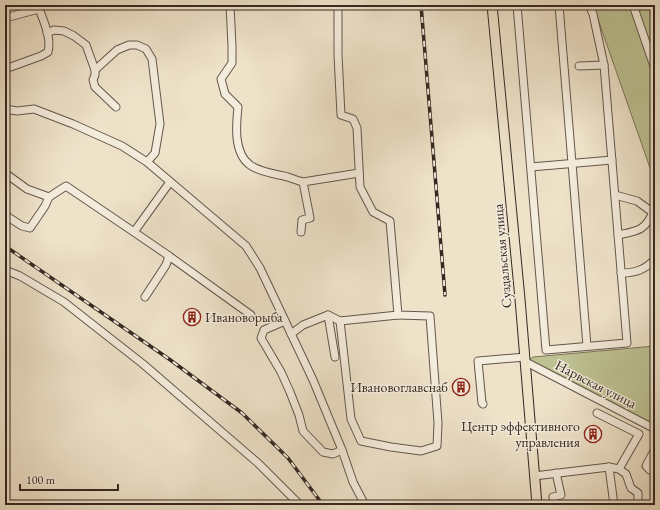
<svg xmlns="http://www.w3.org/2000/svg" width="660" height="510" viewBox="0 0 660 510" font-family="'EB Garamond',serif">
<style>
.green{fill:#bec293;stroke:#7a755a}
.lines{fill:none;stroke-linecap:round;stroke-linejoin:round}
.minor-casing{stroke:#64564c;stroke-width:9}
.major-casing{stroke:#362822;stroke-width:11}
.minor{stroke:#f4ecdc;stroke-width:7}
.major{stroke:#eee2c9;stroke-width:9}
.rail-casing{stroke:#362822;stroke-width:3.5}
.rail{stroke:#f4ecdc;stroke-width:2;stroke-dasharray:6;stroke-linecap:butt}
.labels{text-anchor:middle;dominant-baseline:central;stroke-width:3;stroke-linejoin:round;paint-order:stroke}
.street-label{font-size:14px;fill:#362822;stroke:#f4ecdc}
.poi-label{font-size:14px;fill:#362822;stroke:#f4ecdc;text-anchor:end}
</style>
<rect width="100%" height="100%" fill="#eee2c9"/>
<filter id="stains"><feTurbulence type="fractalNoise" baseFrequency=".005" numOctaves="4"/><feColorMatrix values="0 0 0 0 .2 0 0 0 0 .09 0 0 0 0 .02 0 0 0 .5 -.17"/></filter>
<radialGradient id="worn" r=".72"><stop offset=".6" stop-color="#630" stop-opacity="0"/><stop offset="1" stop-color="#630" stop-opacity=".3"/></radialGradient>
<g class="green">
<polygon points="593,5 655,5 655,182"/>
<polygon points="655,346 655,427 527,362 533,357"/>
</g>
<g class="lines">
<defs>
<g id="minor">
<path d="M 230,5 L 232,46 L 232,63 L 221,79 L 225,94 L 238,107 C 237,117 236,128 237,138 C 240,166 255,170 279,175 C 287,176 295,180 303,182"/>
<polyline points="338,5 338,55 341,115 353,119 357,128 360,187 373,212 390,221 398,315 430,316 438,423 437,446 421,451 391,447 361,441 351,419 340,321"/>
<polyline points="517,5 546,350 627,343 604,65"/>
<polyline points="559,5 587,346"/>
<polyline points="633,5 655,69"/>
<polyline points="5,18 39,9"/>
<polyline points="47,33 54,30 64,31 74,36 86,45 95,70 95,75 93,80 95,87 116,107"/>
<polyline points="579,66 604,65 593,14 589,5"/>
<path d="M 5,69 L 41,56 L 48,52 C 52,36 42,19 38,5"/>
<polyline points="95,70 117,50 129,45 137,45 146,49 152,59 160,124 155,153 147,162"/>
<polyline points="5,109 17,111 34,109 73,124 122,146 147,162 246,246 260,268 313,380 342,450 353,482 365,505"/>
<polyline points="531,167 612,160"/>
<polyline points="5,173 27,189 49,197"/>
<polyline points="615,195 637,201 655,214"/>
<polyline points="5,215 22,226 30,228 45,206 49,197 66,186 134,232 170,182"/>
<polyline points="134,232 169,256 166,265 145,297"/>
<polyline points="301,232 302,220 310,218 303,182 359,173"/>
<path d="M 618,235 C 637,231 645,231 653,212"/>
<polyline points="169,256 251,315"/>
<polyline points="5,270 20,276 64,302 143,364 259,464 300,505"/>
<path d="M 621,273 C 635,273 645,270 655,259"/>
<polyline points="328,315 335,357"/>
<polyline points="285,321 264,330 261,338 281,372 290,392 299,415 303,431 323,452 333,454 342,450"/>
<polyline points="291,334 303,325 328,315 340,321 398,315"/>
<polyline points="526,362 655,429"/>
<polyline points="483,404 482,403 478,361 525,357"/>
<polyline points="655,449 646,466 650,470 655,473"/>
<polyline points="609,467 614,505"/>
<polyline points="619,469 626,474 631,488 638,493 638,505"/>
<polyline points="534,476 609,467 619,469 639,434 597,413"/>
<polyline points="554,505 553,497 561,495 556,473"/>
</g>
<polyline id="major" points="492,5 520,299 537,505"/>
</defs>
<use href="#minor" class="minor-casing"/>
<use href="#major" class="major-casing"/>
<use href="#minor" class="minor"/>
<use href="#major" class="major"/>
<defs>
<g id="rail">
<polyline points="421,5 445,295"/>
<polyline points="5,246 169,359 242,413 288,458 323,505"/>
</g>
</defs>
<use href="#rail" class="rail-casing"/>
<use href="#rail" class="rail"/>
</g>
<defs>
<symbol id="building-ring" viewBox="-11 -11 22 22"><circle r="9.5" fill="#f4ecdc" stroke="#8f2418" stroke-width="1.5"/><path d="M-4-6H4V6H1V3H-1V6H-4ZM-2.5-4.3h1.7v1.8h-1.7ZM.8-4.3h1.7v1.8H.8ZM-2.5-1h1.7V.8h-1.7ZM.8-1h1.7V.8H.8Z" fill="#8f2418"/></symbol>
</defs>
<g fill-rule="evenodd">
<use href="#building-ring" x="182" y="307" width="20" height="20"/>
<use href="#building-ring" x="451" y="377" width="20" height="20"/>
<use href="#building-ring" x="583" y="424" width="20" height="20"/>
</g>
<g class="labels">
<g class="street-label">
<text transform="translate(502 256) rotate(-95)">Суздальская улица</text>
<text transform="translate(596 384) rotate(27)">Нарвская улица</text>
</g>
<g class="poi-label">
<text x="205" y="317" text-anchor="start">Ивановорыба</text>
<text x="448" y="387">Ивановоглавснаб</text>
<text x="580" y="426">Центр эффективного<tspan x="580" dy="16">управления</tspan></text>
</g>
</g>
<rect width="660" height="510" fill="none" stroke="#eee2c9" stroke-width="20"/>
<rect x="6" y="6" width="648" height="498" fill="none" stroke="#362822" stroke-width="2"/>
<rect x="10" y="10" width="640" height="490" fill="none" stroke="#362822"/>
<path d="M20 484v6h98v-6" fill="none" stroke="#362822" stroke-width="2"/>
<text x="26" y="484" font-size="12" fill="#362822" stroke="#f4ecdc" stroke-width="3" paint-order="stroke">100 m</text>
<rect width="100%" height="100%" filter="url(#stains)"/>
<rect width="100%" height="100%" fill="url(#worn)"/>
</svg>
